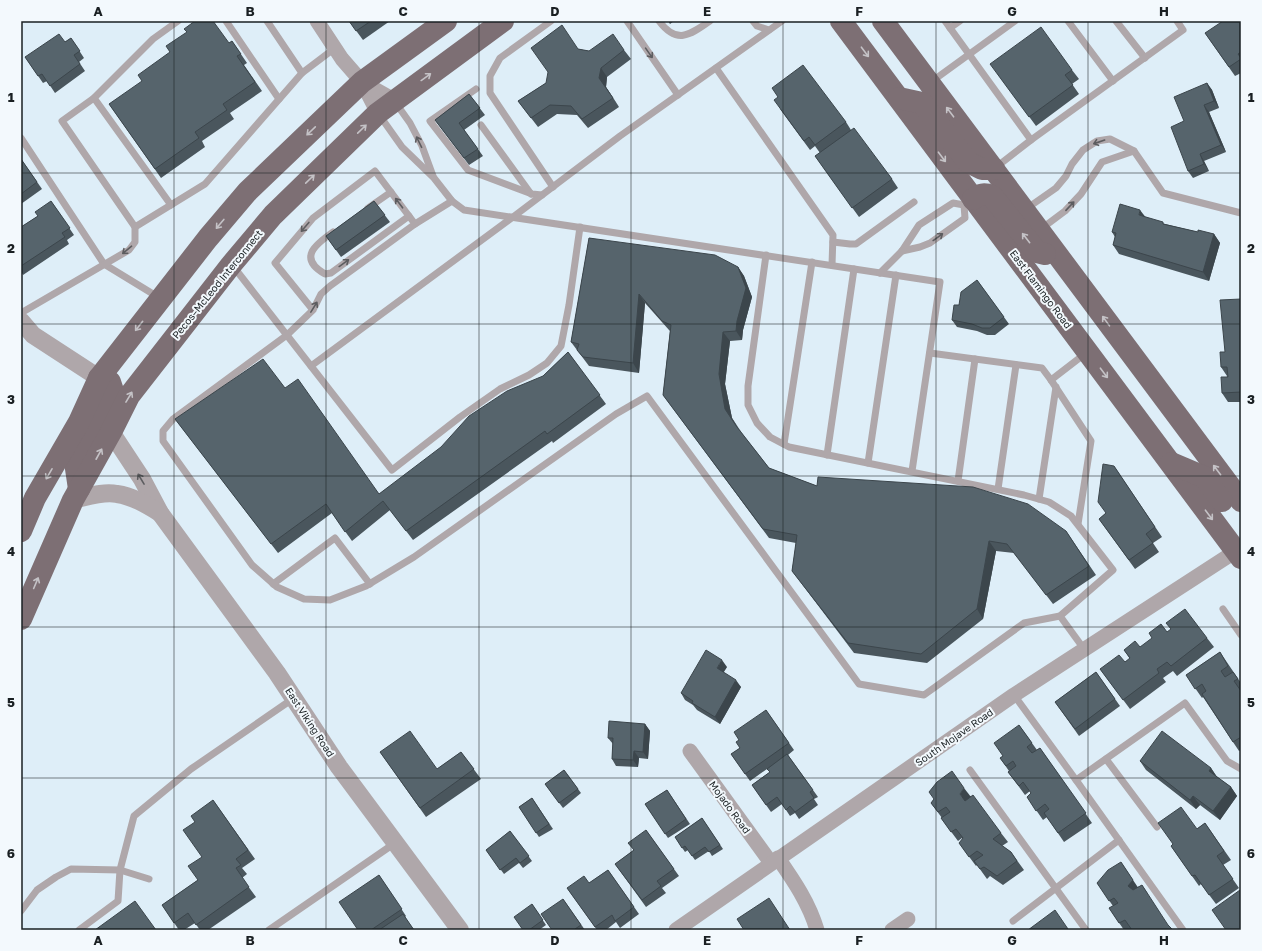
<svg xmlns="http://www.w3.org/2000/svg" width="1262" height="951" viewBox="0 0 1262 951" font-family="'Golos Text',sans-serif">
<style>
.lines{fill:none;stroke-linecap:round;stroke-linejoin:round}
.service{stroke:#afa7aa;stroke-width:7}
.minor{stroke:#afa7aa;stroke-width:15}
.tertiary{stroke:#afa7aa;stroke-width:18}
.primary{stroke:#7d6f74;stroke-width:22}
.wall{fill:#4a565d}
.shaded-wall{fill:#3c464c}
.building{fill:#56646c;stroke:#3c464c}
.oneway{stroke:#c4c2c6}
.oneway2{stroke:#5d5d60}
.grid{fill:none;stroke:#1a2023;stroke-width:1;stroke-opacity:0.55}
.labels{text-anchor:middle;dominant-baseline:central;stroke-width:4;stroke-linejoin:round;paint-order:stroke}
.street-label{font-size:10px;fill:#1a2023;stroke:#f3f9fd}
.neatline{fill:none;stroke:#1a2023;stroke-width:1.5}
.grid-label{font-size:13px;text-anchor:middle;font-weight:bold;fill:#1a2023}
</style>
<rect width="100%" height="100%" fill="#deeef8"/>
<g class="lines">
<g class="service">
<polyline points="226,21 279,99"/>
<polyline points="267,21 302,73"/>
<polyline points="551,21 500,58 490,76 490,93 553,187"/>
<polyline points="627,21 678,95"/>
<path d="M 659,21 C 677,45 690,35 710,21"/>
<polyline points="753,21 757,26 769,30"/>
<polyline points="945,21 1031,140"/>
<polyline points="1068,21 1113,81"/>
<polyline points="1116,21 1145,58"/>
<polyline points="950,28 960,21"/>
<polyline points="716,68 833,235 832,265"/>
<polyline points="931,82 1015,21"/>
<polyline points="476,89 430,121 468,170 532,194 542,195"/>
<polyline points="94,98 171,205"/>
<polyline points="395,102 410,123 422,146 433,176"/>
<polyline points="380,116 402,147 434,178 452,201 464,210 940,282 912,471"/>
<polyline points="481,125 531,194"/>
<polyline points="21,138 104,264 158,297"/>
<polyline points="995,168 1031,140 1183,30 1177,21"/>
<polyline points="368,208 391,192"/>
<polyline points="1026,209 1056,188 1066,176 1072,164 1083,150 1097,141 1110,139 1134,151 1163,193 1241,213"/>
<polyline points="415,224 452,201"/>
<polyline points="135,227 205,184 302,73 335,48"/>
<polyline points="1041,229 1065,211 1081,194 1102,162 1134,151"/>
<path d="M 333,232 C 316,244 297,258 325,274 L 331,273 L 409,216"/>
<polyline points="833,242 850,244 856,244 914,202"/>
<polyline points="902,251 920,247 930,243 965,218 964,205"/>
<polyline points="233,266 392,470 460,417 500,389 529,375 547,363 561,346 569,305 580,227"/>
<polyline points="880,273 902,251 919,225 953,203 964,205 971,200"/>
<polyline points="313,310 275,263 313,218 375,171 415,224 330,286 321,294 313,310 287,335 173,419 163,431 163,441 252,565 277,587 304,599 330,600 366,586 414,557 616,414 647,396 859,684 924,695 1024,623 1060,616 1113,570 1071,516 1049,502 1024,495 789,447 770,437 757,423 748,405 748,386 766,255"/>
<polyline points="21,313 129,250 135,242 135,227 62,121 94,98 153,39 178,21"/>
<polyline points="930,353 1042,368 1051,380 1091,441 1078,524"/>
<polyline points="311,366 513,217 620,136 782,21"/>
<polyline points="1051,380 1086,353"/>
<polyline points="784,444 812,262"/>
<polyline points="827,455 854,269"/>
<polyline points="868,463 896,275"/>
<polyline points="958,481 975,359"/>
<polyline points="998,489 1016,365"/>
<polyline points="1039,499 1056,387"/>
<polyline points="273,584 335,538 370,584"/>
<polyline points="1223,609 1241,635"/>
<polyline points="1060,616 1084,649"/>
<polyline points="1014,695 1076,780"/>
<polyline points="1106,759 1157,827"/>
<polyline points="970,770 1086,930"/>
<polyline points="21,911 37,890 56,877 71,869 120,870 149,879"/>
<polyline points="1013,921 1119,840"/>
<polyline points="79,930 118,901 120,870 134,816 191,769 294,698"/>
<polyline points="269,930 395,843"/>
<polyline points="1183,930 1076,780 1185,703 1227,761 1241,769"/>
</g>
<g class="minor">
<polyline points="317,21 342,59 362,82 378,113"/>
<polyline points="362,82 394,100"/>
<polyline points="690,751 771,863"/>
<path d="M 778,858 C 794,881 809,903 817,930"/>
<polyline points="676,930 1014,695 1236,551"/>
<polyline points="892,930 908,919"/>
</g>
<g class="tertiary">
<polyline points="21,321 33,335 99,378"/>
<polyline points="111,432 142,479 160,513 277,673 339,767 460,930"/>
<path d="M 73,500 C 87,497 103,491 117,494 C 132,496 147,505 160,513"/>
</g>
<g class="primary">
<polyline points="841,21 1241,558"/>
<polyline points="883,21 1241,501"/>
<polyline points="899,98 922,103 968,162 982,169 994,169"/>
<path d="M 973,199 C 980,194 984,193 992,196 L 1037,252 L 1045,254"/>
<polyline points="1171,463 1204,477 1222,501"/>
<polyline points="79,489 75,462 94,424 113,391 110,382 99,378"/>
<polyline points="21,531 35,498 79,422 99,378 208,238 248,191 362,82 446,21"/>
<polyline points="21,619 73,500 111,432 129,396 231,265 273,215 378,113 503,21"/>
</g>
</g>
<g class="wall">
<polygon points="349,21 390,21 363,40"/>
<polygon points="668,21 674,21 670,24"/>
<polygon points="1241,21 1241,73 1235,76 1205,33"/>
<polygon points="71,38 84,58 79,62 85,71 55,93 47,81 43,83 25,57 65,42"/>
<polygon points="232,41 247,63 244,65 262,91 230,113 234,119 202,141 205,147 161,178 109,104 229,43"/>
<polygon points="578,49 589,51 624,50 631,59 607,77 606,87 619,107 588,128 577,115 557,114 538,127 518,101 546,83"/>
<polygon points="1072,70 1079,79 1072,84 1079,94 1036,126 997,73"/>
<polygon points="1207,83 1212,90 1219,108 1209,112 1226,152 1204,161 1209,171 1193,178 1188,171 1184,121"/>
<polygon points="469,94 485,115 464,130 483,156 469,165 435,120"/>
<polygon points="780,109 846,122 851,130 892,179 898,188 859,217 815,156 820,153 815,146 810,150"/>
<polygon points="21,159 42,189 21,204"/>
<polygon points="51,201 74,235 67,240 69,244 23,275 21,271 21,227 38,216"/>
<polygon points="374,201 390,222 341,257 326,236"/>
<polygon points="1145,217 1165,224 1198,232 1214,234 1220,243 1209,281 1119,254 1113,245 1115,237 1112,232"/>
<polygon points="589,238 738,267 744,276 752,297 743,330 742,340 730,341 725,384 732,418 740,431 769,468 817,486 1066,531 1096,575 1053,604 1014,553 996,551 983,619 927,663 854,653 792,571 796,543 769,538 663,395 670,331 669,330 645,303 639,373 589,366 571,342"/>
<polygon points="977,280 1009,324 995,335 987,335 977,331 957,327 952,320 959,305"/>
<polygon points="1241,299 1241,402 1228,402 1222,393 1227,376 1221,367"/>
<polygon points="568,352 606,404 553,443 552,441 413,540 390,510 352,541 332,513 278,553 175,419 285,388 379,494 543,376"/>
<polygon points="1114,466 1162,537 1153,543 1159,552 1135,569 1099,519 1106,513"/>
<polygon points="1167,632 1207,638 1214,647 1177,676 1173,671 1163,678 1166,682 1130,709 1100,669 1125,662 1130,659 1124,650 1140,647"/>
<polygon points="1220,652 1241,683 1241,750 1239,751 1203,697 1202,698 1186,675"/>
<polygon points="727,667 723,672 741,687 720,724 697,710 693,705 685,700 681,693"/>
<polygon points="1096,672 1120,706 1079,736 1055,702"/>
<polygon points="766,710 794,750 788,755 818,797 814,799 818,805 799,819 795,813 790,816 782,804 771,812 752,785 770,772 767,769 750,781 731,754 740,748 739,740"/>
<polygon points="645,724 650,731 648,759 639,758 638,767 616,766 612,759 613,744 608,738"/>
<polygon points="1019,725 1037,750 1040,748 1092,823 1064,842 1047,817 1043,820 1027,797 1031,793 1030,791 1025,795 1008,772 1009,771 1000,758 1003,756"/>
<polygon points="380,752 437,769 461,752 481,779 426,817"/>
<polygon points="1140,761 1211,768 1217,777 1231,787 1237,796 1220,820 1200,805 1196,809 1146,770"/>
<polygon points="564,770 581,793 563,808 545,784"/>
<polygon points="667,790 690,824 668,838 645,804"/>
<polygon points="971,796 1001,833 1008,842 1002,846 1011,852 1024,870 1003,885 990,876 987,879 977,865 976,866 959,843 963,839 962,838 958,841 941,818 942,818 931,803 934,799"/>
<polygon points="532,798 553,829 539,837 519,807"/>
<polygon points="213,800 255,859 242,868 247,874 242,878 256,897 208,930 200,930 195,923 184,930 179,930 162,905 198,880 202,857 195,822"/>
<polygon points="702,818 723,849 712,856 709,851 695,860 688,850 685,852 675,837"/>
<polygon points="1205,823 1231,860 1223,865 1239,888 1216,904 1201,884 1199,886 1171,846"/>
<polygon points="646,830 679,876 662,888 666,893 646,907 615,864 634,850"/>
<polygon points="510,831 532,861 523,868 519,863 504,874 486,850"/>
<polygon points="608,870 639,914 620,928 616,922 606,930 597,930 567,888 589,883"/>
<polygon points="379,875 406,916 405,917 414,930 358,930"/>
<polygon points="1097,883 1138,887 1142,885 1148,894 1131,929 1129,930 1124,930 1109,908 1113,906"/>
<polygon points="563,899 585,930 552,930"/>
<polygon points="532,904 546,925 539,930 523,930"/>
</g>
<g class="shaded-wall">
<polygon points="601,68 607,77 606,87 619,107 599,78"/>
<polygon points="1207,83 1212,90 1219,108 1214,101"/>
<polygon points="1204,105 1209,112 1226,152 1221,145"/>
<polygon points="1200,154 1204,161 1209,171 1204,164"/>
<polygon points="1140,210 1147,219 1139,215"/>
<polygon points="1214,234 1220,243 1209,281 1203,272"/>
<polygon points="738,267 744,276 752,297 743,330 742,340 736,331"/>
<polygon points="639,294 645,303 639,373 633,363"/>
<polygon points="723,332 730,341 725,384 732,418 744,436 725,409 719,374"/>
<polygon points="989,541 996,551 983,619 977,609"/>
<polygon points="722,660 727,667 722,675 717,668"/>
<polygon points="736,680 741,687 720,724 715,717"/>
<polygon points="645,724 650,731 648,759 643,752"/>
<polygon points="634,751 639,758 638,767 633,760"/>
<polygon points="1211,768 1217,777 1209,771"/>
<polygon points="1231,787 1237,796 1220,820 1213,811"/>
<polygon points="964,788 971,797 966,803 960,794"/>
<polygon points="1193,796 1200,805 1196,809 1190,800"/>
<polygon points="1121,862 1139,889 1134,895 1128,886"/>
</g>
<g class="building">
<polygon points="195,21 213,21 229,43 232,41 241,54 237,56 255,82 223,104 227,110 195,132 199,138 155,169 109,104 142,81 138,75 170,52 166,46 187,32 184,29"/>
<polygon points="349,21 371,21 356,31"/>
<polygon points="1223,21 1241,21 1241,52 1238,54 1241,58 1241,59 1229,67 1205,33"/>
<polygon points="562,25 578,49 589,51 613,34 624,50 601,68 599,78 613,98 582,119 571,106 550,105 531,118 518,101 546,83 548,72 531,48"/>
<polygon points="1041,27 1072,70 1065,75 1073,85 1029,117 990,64"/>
<polygon points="59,34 65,42 71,38 80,51 74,55 80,64 50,86 42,74 38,76 25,57"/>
<polygon points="803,65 846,122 815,145 809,137 804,141 774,100 778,97 772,88"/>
<polygon points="1207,83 1214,101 1204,105 1221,145 1200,154 1204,164 1188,171 1171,127 1184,121 1174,97"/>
<polygon points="469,94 480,108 459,123 478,149 464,158 435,120"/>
<polygon points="854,128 892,179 852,208 815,156"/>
<polygon points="21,159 37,182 21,194"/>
<polygon points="51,201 70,228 62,233 65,237 21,266 21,227 38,216 35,212"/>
<polygon points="374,201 385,215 336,250 326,236"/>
<polygon points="1120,204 1140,210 1139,215 1163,222 1163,224 1198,232 1198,230 1214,234 1203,272 1113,245 1116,233 1112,232"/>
<polygon points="589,238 715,255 738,267 746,288 737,321 736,331 723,332 719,374 725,409 737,427 769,468 817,486 818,477 973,487 1028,504 1066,531 1089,566 1046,595 1007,544 989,541 977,609 921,654 848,643 792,571 797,535 763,529 663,395 671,325 662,321 639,294 633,363 583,357 577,350 579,344 571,342"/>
<polygon points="977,280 1004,317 990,328 982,328 972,324 952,320 954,305 959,305 961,292"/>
<polygon points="1241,299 1241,392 1222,393 1221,377 1228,377 1227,367 1221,367 1220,352 1225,352 1220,300"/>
<polygon points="568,352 600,395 547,434 545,431 406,531 383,501 345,532 326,504 271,544 175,419 263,359 285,388 298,379 379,494 441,447 469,416 507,391 543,376"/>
<polygon points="1103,464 1114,466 1155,527 1146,534 1153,543 1129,560 1099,519 1106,513 1098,502"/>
<polygon points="1185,609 1207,638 1171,666 1167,662 1157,669 1159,673 1123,700 1100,669 1119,655 1125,662 1130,658 1124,650 1135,641 1140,647 1152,638 1149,633 1161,624 1167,632 1171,629 1166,623"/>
<polygon points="706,650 722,660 717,668 736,680 715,717 692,703 693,701 681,693"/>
<polygon points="1220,652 1228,666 1221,671 1225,677 1233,672 1238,679 1234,681 1241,691 1241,737 1233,742 1202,694 1206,691 1202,684 1195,689 1186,675"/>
<polygon points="1096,672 1115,699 1075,729 1055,702"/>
<polygon points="766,710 789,743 745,774 731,754 740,748 736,742 739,740 734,732"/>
<polygon points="609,721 645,724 643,752 634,751 633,760 612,759 613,738 608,738"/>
<polygon points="1019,725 1032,743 1027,747 1032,753 1040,748 1086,813 1058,833 1044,813 1049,809 1045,804 1036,811 1027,797 1031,793 1023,782 1019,786 1008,772 1016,766 1013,761 1006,766 1000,758 1003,756 994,743"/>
<polygon points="410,731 437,769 461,752 474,769 420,808 380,752"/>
<polygon points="1162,731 1211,768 1209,771 1231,787 1213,811 1193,796 1190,800 1140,761"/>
<polygon points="787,754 813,790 810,792 814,798 795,812 790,806 786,810 777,797 766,805 752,785 770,772 767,769"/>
<polygon points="564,770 578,789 559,803 545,784"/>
<polygon points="952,771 964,788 960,794 965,801 973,795 1001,833 993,839 1011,852 1017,861 997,876 984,867 980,869 974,861 983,855 977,851 969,857 959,843 963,838 956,829 951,832 941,818 950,812 946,807 938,812 931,803 934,799 929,792 937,782"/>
<polygon points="667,790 686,819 665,834 645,804"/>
<polygon points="532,798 549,824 536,833 519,807"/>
<polygon points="213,800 248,850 236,859 241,865 236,868 249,887 196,925 188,913 174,923 162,905 198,880 188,866 202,857 183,830 195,822 191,816"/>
<polygon points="1181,807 1197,829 1205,823 1224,851 1217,856 1233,879 1209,895 1195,875 1192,876 1171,846 1173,844 1158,823"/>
<polygon points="702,818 720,845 709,852 705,847 692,856 685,846 682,848 675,837"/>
<polygon points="646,830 674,869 657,881 661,886 642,900 615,864 634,850 628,843"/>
<polygon points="510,831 529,856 520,863 516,858 500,870 486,850"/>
<polygon points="1121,862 1133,880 1128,886 1133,890 1142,885 1168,925 1173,930 1132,930 1125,920 1119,923 1109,908 1118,903 1114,898 1109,901 1097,883 1108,870"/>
<polygon points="608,870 634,907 615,921 612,915 595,927 567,888 584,876 589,883"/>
<polygon points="379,875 402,909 371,930 358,930 339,902"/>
<polygon points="1240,890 1241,892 1241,930 1226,930 1212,910"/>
<polygon points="769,898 790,930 744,930 737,919"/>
<polygon points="563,899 581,925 575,929 576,930 552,930 541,914"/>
<polygon points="135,901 156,930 95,930"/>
<polygon points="532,904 543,920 529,930 523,930 514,917"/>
<polygon points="1055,910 1068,929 1067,930 1028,930"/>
<polygon points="403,914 414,930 379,930"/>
</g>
<defs><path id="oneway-shaft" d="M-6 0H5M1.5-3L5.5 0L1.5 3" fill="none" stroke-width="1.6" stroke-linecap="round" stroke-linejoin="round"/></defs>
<g class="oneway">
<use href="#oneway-shaft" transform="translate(865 52) rotate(53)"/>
<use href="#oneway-shaft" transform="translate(426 77) rotate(-36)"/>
<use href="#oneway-shaft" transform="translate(950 112) rotate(-127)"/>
<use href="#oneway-shaft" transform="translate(362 129) rotate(-44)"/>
<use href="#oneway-shaft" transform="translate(311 131) rotate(136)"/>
<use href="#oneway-shaft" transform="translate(942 157) rotate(53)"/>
<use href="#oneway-shaft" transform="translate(310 179) rotate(-44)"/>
<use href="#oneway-shaft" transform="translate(220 224) rotate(130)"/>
<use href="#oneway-shaft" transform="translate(1026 238) rotate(-128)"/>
<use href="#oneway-shaft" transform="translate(1106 321) rotate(-126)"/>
<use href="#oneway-shaft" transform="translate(139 326) rotate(128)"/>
<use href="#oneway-shaft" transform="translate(1104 373) rotate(53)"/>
<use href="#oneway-shaft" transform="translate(129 397) rotate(-59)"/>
<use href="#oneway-shaft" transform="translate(99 454) rotate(-61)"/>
<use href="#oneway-shaft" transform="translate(1217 470) rotate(-127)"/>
<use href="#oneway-shaft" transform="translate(49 474) rotate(120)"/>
<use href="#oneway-shaft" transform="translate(1209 515) rotate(53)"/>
<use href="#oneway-shaft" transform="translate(36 583) rotate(-67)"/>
</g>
<g class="oneway2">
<use href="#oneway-shaft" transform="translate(649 53) rotate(55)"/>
<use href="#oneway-shaft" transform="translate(419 142) rotate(-116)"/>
<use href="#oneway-shaft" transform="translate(1099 142) rotate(161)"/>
<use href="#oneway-shaft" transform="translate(399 203) rotate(-127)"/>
<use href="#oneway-shaft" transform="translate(1070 206) rotate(-47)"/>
<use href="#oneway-shaft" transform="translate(305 227) rotate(130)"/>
<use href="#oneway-shaft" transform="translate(938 237) rotate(-36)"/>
<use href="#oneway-shaft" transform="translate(127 250) rotate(140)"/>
<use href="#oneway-shaft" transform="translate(344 263) rotate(-36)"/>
<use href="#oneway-shaft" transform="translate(314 307) rotate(-58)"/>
<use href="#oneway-shaft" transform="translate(141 479) rotate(-121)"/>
</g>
<path class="grid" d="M 174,21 L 174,930M 326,21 L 326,930M 479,21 L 479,930M 631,21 L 631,930M 783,21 L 783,930M 936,21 L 936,930M 1088,21 L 1088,930M 21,173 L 1241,173M 21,324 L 1241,324M 21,476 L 1241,476M 21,627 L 1241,627M 21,778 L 1241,778"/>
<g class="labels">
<g class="street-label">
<text transform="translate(217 284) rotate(-51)">Pecos–McLeod Interconnect</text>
<text transform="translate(1041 289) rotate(53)">East Flamingo Road</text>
<text transform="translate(310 722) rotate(57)">East Viking Road</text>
<text transform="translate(954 737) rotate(-35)">South Mojave Road</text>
<text transform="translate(730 807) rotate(54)">Mojado Road</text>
</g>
</g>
<rect width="1262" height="951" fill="none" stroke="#f3f9fd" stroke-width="44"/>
<rect x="22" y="22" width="1218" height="907" class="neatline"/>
<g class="grid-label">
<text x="98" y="16">A</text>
<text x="250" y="16">B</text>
<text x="403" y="16">C</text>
<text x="555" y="16">D</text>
<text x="707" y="16">E</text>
<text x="859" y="16">F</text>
<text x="1012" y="16">G</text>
<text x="1164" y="16">H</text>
<text x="11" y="102">1</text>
<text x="1251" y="102">1</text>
<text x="11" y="253">2</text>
<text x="1251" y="253">2</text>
<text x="11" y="404">3</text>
<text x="1251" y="404">3</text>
<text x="11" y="556">4</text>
<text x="1251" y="556">4</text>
<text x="11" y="707">5</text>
<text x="1251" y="707">5</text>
<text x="11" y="858">6</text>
<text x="1251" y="858">6</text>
<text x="98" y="945">A</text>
<text x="250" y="945">B</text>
<text x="403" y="945">C</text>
<text x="555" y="945">D</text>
<text x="707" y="945">E</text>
<text x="859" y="945">F</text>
<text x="1012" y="945">G</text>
<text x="1164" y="945">H</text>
</g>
</svg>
